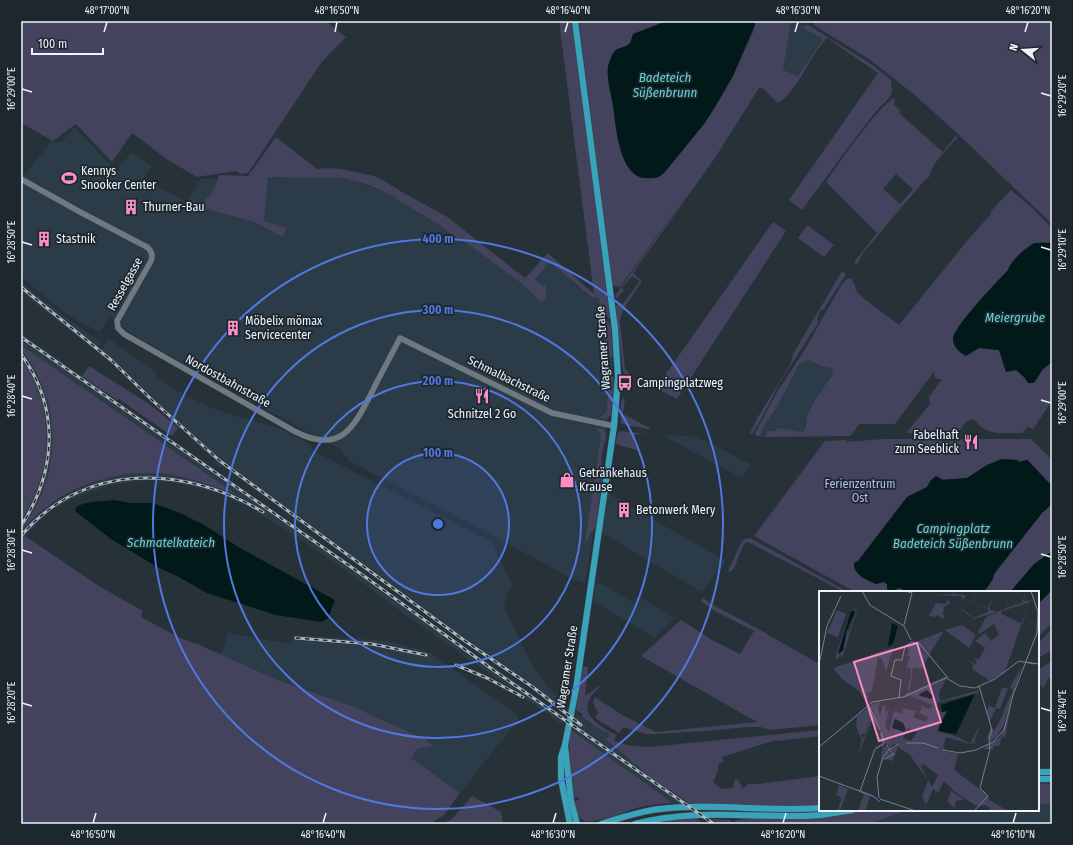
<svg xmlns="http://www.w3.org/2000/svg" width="1073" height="845" viewBox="0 0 1073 845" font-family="'Fira Sans Condensed',sans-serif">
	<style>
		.built { fill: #2b3b47 }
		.green { fill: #43435e; fill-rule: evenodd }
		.water { fill: #021919 }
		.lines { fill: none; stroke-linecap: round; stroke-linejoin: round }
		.secondary-casing { stroke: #454e54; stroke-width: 6 }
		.primary-casing { stroke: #454e54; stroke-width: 7 }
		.secondary { stroke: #6e7982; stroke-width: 5.5 }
		.primary { stroke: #3aa3bc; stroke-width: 6 }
		.rail-casing { stroke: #afb7bc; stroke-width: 3 }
		.rail { stroke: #1d272e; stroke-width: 1.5; stroke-dasharray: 4.5; stroke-linecap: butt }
		.ticks { fill: none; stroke: #eef4f9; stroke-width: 1.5 }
		.ring { fill: none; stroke: #5178e0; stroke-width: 2 }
		.labels { text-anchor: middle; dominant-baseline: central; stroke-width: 3.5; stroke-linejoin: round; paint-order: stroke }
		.poi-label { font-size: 12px; fill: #eef4f9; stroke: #1d272e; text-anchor: start }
		.street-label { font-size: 12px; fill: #eef4f9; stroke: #1d272e }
		.park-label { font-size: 12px; fill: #babbf6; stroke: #1d272e }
		.water-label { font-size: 13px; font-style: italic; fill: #63d6d7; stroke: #1d272e }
		.inset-road { fill: none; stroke: #777f85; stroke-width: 1 }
		.view { fill: #fb8fc4; fill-opacity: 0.15; stroke: #fb8fc4; stroke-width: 2 }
		.inset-edge { fill: none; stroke: #eef4f9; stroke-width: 2 }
		.centre { fill: #5178e0; stroke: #1d272e; stroke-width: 2 }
		.ring-label { font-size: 12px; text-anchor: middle; font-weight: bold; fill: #5178e0; stroke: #1d272e; stroke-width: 3.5; stroke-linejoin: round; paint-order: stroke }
		.neatline { fill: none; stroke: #eef4f9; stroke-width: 1.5 }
		.ticks-label { font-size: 10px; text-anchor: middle; fill: #eef4f9 }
	</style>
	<rect width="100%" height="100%" fill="#273138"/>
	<!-- built -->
	<g class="built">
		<polygon points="791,21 805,25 804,29 820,37 822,40 798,76 782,70"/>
		<polygon points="75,127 116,171 132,152 151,166 143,179 187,202 200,179 267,179 268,175 343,178 355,181 393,196 396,199 441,226 458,239 460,238 521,283 541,302 546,295 547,287 546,284 543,286 535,279 550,262 592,299 596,297 599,299 605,348 604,356 607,356 611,359 613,358 609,412 605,434 594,527 585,584 561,573 489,533 349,461 339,448 303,430 170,356 129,332 110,317 100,332 74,319 47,299 21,276 21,179 51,142 61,142"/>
		<polygon points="21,282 68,319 101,342 95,350 22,293 21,292"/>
		<polygon points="21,333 565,717 563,725 411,619 351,574 285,529 244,505 222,495 192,486 162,481 145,480 116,484 80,495 51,510 21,541 21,520 37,491 42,476 46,450 47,436 44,412 21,359 21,350 36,371 44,388 49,407 52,425 53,446 50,463 43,491 35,508 22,529 49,505 65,495 98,480 115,476 144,472 170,475 202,482 237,494 21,345"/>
		<polygon points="109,339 158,373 156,377 179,392 210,407 226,413 282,429 306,442 317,453 490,541 512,584 511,589 508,592 504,607 533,667 549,688 567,706 565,715 529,687 471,647 222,466 221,468 215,463 216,461 194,442 120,370 99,353"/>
		<polygon points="809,360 824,367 831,368 833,373 832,376 818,394 812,405 807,417 803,432 775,431 765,434 765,437 757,436 762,433 764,426 777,407 796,366 804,361"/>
		<polygon points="660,434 698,437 699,439 704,440 750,464 742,478"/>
		<polygon points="607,493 726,561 702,592 602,533"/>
		<polygon points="595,582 604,585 634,603 638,596 675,618 655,638 593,601"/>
		<polygon points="228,633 291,644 293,635 377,640 401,644 430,653 518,715 518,720 460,793 405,758 220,658"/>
		<polygon points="576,714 589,723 610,733 605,739 653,779 690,804 675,804 572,731"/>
		<polygon points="1038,797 1052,798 1052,824 870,824 908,810 1038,810"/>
	</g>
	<!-- green -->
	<g class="green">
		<polygon points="21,21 326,21 346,37 321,63 248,173 241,174 236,171 197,177 168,160 132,133 112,162 76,124 53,141 21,123"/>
		<path d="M 559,21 L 572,21 L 610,318 L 608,318 L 606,314 L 604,315 L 605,318 L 611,325 L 613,356 L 611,359 L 607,356 L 604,356 L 602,349 L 605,347 L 599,299 L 596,297 L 593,299 L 550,262 L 535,279 L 543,286 L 546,284 L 547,287 L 545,300 L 541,302 L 521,283 L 460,238 L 458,239 L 441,226 L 396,199 L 393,196 L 366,184 L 343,178 L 268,177 L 264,221 L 287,228 L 283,237 L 255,222 L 199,207 C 202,201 207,199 211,194 C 215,189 217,181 219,175 L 248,176 L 276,137 L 317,169 L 327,168 L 341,169 L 374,176 L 384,181 L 402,192 L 446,216 L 525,278 L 548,253 L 594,294 Z"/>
		<path d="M 579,21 L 667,21 L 633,34 L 631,42 L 628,45 L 617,49 L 613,53 L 608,68 L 615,119 L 622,155 L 627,166 L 631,171 L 640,178 L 659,177 L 704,124 L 715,107 L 733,76 L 754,30 L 755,24 L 755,21 L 791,21 L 783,70 L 798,76 L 822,40 L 820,37 L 804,29 L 805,25 L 808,25 L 871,64 L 891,80 L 892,92 L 890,97 L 877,110 L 856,137 L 802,210 L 789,200 L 878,73 L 827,38 C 809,56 801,86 779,103 C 773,100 768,92 762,88 L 759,88 L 715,158 L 633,273 L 642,281 L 626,305 L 621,316 L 620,322 L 625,369 L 631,375 L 625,374 L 623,371 L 615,307 L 618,303 L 623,304 L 640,281 L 632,276 L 622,288 L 625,291 L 623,291 L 617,298 L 615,296 L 693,186 L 620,287 L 614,286 L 612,284 Z"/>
		<polygon points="813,21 1052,21 1052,224 959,135 916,96 869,59 815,26"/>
		<path d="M 895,98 L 894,105 L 900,110 L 899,113 L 943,152 L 954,138 L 956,136 L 957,138 C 949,147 931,164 929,177 L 923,182 L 863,253 L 857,265 L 854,262 L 877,233 L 826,182 C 836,167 881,102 895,98 ZM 896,174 L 913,189 L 900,204 L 883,189 Z"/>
		<path d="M 1011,190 L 1030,206 L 1052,228 L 1052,243 C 1047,242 1040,242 1036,243 C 1027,244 1011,262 1008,270 C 995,284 957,322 953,339 L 979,348 L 999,350 L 1006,372 L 1016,370 L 1024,377 L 1034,382 L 1043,369 L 1052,362 L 1052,401 L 1033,429 L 1028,427 L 1022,433 C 1009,433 990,436 979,425 C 976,423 977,421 973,419 L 966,422 L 958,432 L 906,433 L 930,404 L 929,397 L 942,379 L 936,379 L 934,375 L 935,370 L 895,424 L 859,424 L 851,436 L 765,437 L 767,431 L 775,431 L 777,428 L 803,432 C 806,427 806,422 807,417 C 812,402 822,389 832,376 L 833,373 L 831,368 L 824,367 L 809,360 L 799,364 L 777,407 L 764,426 L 762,433 L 759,436 L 756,436 L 755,433 L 777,392 L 804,351 L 842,284 L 847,279 L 851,278 L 854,283 L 857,292 L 863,298 L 899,325 L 967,241 L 991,214 L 991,211 Z"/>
		<polygon points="773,222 786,231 677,399 656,388"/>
		<polygon points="807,225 834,245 824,257 798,238"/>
		<polygon points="842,271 846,274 824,309 820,311 817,318 818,322 816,326 779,384 765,412 753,433 749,435 758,417 791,363 793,354"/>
		<path d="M 21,345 L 239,496 C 209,484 177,472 145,473 C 113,473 73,486 48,506 C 38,513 30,522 21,530 C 29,517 38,505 43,490 C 55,458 56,420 43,388 C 39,377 34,367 27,358 C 26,356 23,353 21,351 C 21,349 21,346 21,345 Z"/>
		<path d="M 21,359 C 31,371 36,386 41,400 C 53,443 45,484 21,520 Z"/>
		<polygon points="89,366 146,402 163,415 178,428 172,436 119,399 117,400 82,376"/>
		<polygon points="611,375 614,378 611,415 606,419 598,418 599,417 605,414 607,410 609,376"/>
		<path d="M 623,398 L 625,399 L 623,414 L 650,428 L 650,430 C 640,426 629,427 621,423 L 621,417 L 620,417 L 621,402 Z"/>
		<path d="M 595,428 L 603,429 L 606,433 C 607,442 601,450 601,459 C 601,462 602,465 603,468 L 596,527 L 590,533 L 587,541 L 585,542 L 601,436 L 599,432 Z"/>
		<path d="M 620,431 L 648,434 L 636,434 C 630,441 636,447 642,451 L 625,447 L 616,444 L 617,435 Z"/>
		<polygon points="883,439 1031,439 1052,460 1052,486 1028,460 1019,462 1017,460 1002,459 987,465 967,478 931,480 927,487 907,497 858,561 854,563 854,568 876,584 884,582 887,584 891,592 900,588 902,589 903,592 855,592 754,536 825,441 847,440 846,442"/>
		<polygon points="1052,504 1052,553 1051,552 1010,592 984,592 993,579 994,574 1042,513"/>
		<polygon points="25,536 99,586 143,611 141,617 180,638 200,645 277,680 352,706 382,720 425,739 433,746 417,749 411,758 460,793 444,815 430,824 21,824 21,541"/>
		<polygon points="750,538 848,592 844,592 750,543 747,542 744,544 734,568 731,571 728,571 742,541 745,539"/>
		<polygon points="1052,590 1052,623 1038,637 1038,604"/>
		<polygon points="703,598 713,605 764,632 770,636 820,664 820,725 771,730 760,727 747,727 706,731 654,734 646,734 623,727 619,733 595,718 598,713 593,703 595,697 622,715 656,732 757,722 641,656 681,620 712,640 740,654 754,631 713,610 701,601"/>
		<polygon points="1052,629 1052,650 1038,658 1038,643"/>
		<polygon points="1052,661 1052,677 1048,679 1043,688 1038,682 1038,670"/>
		<path d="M 583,666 L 588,667 L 585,696 L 599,686 L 600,687 C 573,710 594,723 616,735 L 614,741 L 627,745 L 649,747 L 820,730 L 820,736 L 777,741 L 776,740 L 722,757 L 724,762 L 718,764 L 718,771 L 713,782 C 721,790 723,790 734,787 L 734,780 L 738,780 L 743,789 L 748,784 L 759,784 L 820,776 L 820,805 L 805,806 L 690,804 L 653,779 L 605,739 L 608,737 L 609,733 L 599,729 L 582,717 L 583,715 L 576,710 Z"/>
		<path d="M 571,730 L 673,803 C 660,804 645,805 633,809 C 623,813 594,824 584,821 C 577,818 576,809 574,802 L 579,799 L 578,797 L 573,798 L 568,752 L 570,751 L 569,745 Z"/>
		<polygon points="1038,783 1052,784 1052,805 1038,804"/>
		<polygon points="472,796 501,812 503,824 443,824 452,819"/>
		<polygon points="865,810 908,810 870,824 718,824 711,819 731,820 731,822 735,822 735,820 748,819 812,819 839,816"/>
		<polygon points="680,819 696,819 704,824 651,824"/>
	</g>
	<!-- water -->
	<g class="water">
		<path d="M 667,21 L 755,21 L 755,24 L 733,76 L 715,107 L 704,124 L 665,172 C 659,178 654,179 646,178 C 619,177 616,126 613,106 C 611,93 606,78 608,66 C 610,61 612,53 616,50 C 621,47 626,48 630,43 C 631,41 632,37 633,34 Z"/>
		<path d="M 1034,243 L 1052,243 L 1052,362 L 1043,369 L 1034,383 L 1028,383 L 1024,377 L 1016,370 L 1006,372 L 999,350 L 979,348 L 966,356 C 959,352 953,347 953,339 C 953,327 998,281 1008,270 C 1012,258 1025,250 1034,243 Z"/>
		<path d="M 1002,459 L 1017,460 L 1019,462 L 1027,460 L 1052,486 L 1052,504 L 1042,513 L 994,574 L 993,579 L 984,592 L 903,592 L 902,589 L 900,588 L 889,591 L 887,589 L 887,584 L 884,582 L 876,584 C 866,580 853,574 854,563 L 858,561 L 907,497 L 927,487 L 931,480 L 936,476 L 943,480 L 967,478 L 987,465 Z"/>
		<path d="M 114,500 L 131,503 L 152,503 L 178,512 L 204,525 L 240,548 L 335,600 L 328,618 L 321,622 L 276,615 L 207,593 L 177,576 L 157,567 L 111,539 L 75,511 L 76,507 C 89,500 99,502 114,500 Z"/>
		<polygon points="1051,552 1052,553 1052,590 1038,604 1038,592 1010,592 1034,564"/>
	</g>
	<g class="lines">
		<!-- secondary casing -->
		<g class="secondary-casing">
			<path id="secondary" d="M 21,179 L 80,212 L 147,247 C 152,251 153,255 151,261 L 117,321 L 118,328 L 124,334 L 294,431 C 340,455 353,429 372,392 C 381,373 391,356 400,338 L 552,413 L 614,426"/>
		</g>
		<!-- primary casing -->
		<g class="primary-casing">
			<g id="primary">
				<polyline points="565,746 571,801 577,824"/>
				<polyline points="1038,772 1052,772"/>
				<polyline points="1038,779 1052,779"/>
				<polyline points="570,824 561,779 561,757 565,745 576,689 614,426 618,377 615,329 575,21"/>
				<path d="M 601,824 C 620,818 640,811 660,809 C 713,803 767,812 820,808"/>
				<path d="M 635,824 C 691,809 747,817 804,816 L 821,815 L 853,810"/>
			</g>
		</g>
		<!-- secondary -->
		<use href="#secondary" class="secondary"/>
		<!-- primary -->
		<use href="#primary" class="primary"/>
		<!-- rail casing -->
		<g class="rail-casing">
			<g id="rail">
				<polyline points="21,287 111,360 153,401 220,461 465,641 534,688 581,725"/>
				<polyline points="21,337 364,576 496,672 714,824"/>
				<path d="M 21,354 C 60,408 57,471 21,526"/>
				<path d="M 21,536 C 84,461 185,465 263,512"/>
				<polyline points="296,638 372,644 426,655"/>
				<polyline points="456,665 487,678 523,697"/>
			</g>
		</g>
		<!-- rail -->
		<use href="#rail" class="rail"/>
	</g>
	<!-- ticks -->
	<path class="ticks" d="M 104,32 L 107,22M 335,32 L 337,22M 565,32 L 568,22M 795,32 L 798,22M 1025,32 L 1028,22M 22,89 L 32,92M 1041,93 L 1051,96M 22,242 L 32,245M 1041,247 L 1051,250M 22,396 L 32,399M 1041,400 L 1051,403M 22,550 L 32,553M 1041,554 L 1051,557M 22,703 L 32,706M 1041,708 L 1051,711M 93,823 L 96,813M 323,823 L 326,813M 553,823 L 556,813M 783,823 L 786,813M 1013,823 L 1016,813"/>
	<!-- distance rings -->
	<circle cx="438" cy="524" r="71" fill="#5178e0" fill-opacity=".12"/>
	<g class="ring">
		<circle cx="438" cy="524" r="71"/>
		<circle cx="438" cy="524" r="143"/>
		<circle cx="438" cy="524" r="214"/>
		<circle cx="438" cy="524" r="285"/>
	</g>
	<!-- icons -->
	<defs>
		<g id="stadium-bare" transform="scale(1.2)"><path d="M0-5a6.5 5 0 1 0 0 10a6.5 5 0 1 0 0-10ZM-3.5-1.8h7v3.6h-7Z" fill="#fb8fc4" stroke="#1d272e" stroke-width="2.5" paint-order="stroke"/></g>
		<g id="building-bare" transform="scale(1.2)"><path d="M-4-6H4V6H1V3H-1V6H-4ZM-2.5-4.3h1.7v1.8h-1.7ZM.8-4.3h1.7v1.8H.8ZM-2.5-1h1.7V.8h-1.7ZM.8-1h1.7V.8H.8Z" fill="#fb8fc4" stroke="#1d272e" stroke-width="2.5" paint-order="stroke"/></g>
		<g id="bus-bare" transform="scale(1.2)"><path d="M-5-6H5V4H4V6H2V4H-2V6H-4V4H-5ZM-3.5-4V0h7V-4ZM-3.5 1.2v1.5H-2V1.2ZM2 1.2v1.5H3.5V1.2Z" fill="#fb8fc4" stroke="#1d272e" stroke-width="2.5" paint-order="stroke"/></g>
		<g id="restaurant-bare" transform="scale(1.2)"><path d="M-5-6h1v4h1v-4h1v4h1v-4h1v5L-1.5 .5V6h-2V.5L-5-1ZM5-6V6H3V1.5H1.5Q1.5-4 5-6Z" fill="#fb8fc4" stroke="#1d272e" stroke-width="2.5" paint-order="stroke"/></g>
		<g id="shop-bare" transform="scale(1.2)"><path d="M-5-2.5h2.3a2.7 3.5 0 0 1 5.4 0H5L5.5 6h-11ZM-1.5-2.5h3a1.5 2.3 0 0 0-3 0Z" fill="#fb8fc4" stroke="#1d272e" stroke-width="2.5" paint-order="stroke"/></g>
	</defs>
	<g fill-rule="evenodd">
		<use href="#stadium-bare" x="69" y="178"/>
		<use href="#building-bare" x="131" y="207"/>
		<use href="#building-bare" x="44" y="239"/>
		<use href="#building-bare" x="233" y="328"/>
		<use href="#bus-bare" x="625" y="383"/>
		<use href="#restaurant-bare" x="482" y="396"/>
		<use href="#restaurant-bare" x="971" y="442"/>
		<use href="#shop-bare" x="567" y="480"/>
		<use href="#building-bare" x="624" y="510"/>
	</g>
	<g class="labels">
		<!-- poi labels -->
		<g class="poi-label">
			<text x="81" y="171">Kennys<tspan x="81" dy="14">Snooker Center</tspan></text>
			<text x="143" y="207">Thurner-Bau</text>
			<text x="56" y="239">Stastnik</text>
			<text x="245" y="321">Möbelix mömax<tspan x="245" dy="14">Servicecenter</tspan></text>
			<text x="637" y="383">Campingplatzweg</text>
			<text x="482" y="414" text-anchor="middle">Schnitzel 2 Go</text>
			<text x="959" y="435" text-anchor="end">Fabelhaft<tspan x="959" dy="14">zum Seeblick</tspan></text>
			<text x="579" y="473">Getränkehaus<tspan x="579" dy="14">Krause</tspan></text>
			<text x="636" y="510">Betonwerk Mery</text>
		</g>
		<!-- street labels -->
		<g class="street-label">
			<text transform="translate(125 284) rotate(-61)">Resselgasse</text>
			<text transform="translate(603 348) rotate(-94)">Wagramer Straße</text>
			<text transform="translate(509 379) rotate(26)">Schmalbachstraße</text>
			<text transform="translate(228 381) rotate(29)">Nordostbahnstraße</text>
			<text transform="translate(567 667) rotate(-81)">Wagramer Straße</text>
		</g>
		<!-- park labels -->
		<g class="park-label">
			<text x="860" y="484">Ferienzentrum<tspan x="860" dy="14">Ost</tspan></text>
		</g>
		<!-- water labels -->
		<g class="water-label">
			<text x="665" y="77">Badeteich<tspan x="665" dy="15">Süßenbrunn</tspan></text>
			<text x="1015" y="317">Meiergrube</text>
			<text x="953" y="528">Campingplatz<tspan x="953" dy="15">Badeteich Süßenbrunn</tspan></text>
			<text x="171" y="542">Schmatelkateich</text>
		</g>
	</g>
	<!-- overview -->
	<g transform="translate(819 591)">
		<rect width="220" height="220" fill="#273138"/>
		<path d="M 135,0 L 135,3 L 146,4 L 145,9 L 153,12 L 157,0 L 154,12 L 169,17 L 175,0 L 170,18 L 177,21 L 186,18 L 191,0 L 187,17 L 203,12 L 207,0 L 205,10 L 214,9 L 206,12 L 220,7 L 210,11 L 186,81 L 171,90 L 153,78 L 154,73 L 147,67 L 156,73 L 158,70 L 154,68 L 160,68 L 166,57 L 156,50 L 166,42 L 172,50 L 180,43 L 175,33 L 160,43 L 159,41 L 167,26 L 182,20 L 155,28 L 141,18 L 145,19 L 146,10 L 145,20 L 150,23 L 153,13 L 150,23 L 155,27 L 169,21 L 169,18 L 144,8 L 142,5 L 115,4 L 134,3 ZM 209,12 L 204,33 L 182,23 L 183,20 ZM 129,9 L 131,12 L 124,17 L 126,19 L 123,22 L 126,25 L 123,28 L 118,24 L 116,26 L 110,25 L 117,12 L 126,13 ZM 33,16 L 38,19 L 23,68 L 22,63 L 17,69 L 17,64 L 30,25 L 19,62 L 24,60 L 28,39 L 30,41 L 37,20 ZM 18,19 L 27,23 L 19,46 L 8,42 ZM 143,34 L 157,44 L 150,57 L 126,39 ZM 125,40 L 110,64 L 128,86 L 120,102 L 121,110 L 161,99 L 158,102 L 118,112 L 118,119 L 121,120 L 119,116 L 122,122 L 128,120 L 120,132 L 119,140 L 139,146 L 151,153 L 161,134 L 155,151 L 167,149 L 172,135 L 175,140 L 182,127 L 194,99 L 191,96 L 203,75 L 185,133 L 179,144 L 171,151 L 170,147 L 166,149 L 150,153 L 127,146 L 124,156 L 126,158 L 124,160 L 139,163 L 135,179 L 165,201 L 172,210 L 189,220 L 169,220 L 171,217 L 166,214 L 157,215 L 135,200 L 125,190 L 119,202 L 114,198 L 109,210 L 104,220 L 107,213 L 103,206 L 109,189 L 90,163 L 79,156 L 74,170 L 66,168 L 59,187 L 68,163 L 72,159 L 74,163 L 70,166 L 74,165 L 75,162 L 73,158 L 80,155 L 75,153 L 72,157 L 65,152 L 63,154 L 71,158 L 61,173 L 64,155 L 55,157 L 63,152 L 61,142 L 57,143 L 63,142 L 53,129 L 38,167 L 43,150 L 37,135 L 38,125 L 16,142 L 57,111 L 54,120 L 51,118 L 53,122 L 46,143 L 42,143 L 43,147 L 46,145 L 44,151 L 53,123 L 57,132 L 54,121 L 58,111 L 61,110 L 59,117 L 61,124 L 64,114 L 67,116 L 66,122 L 70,118 L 66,135 L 70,141 L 75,120 L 72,119 L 84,123 L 83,117 L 97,120 L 94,126 L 107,131 L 109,126 L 98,121 L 100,122 L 103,117 L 101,115 L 112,118 L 113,114 L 92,105 L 84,107 L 91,99 L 88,99 L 92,84 L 91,76 L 87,78 L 91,65 L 88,64 L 90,61 L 88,54 ZM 110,65 L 127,85 L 90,102 L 94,76 L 103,78 ZM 107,99 L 114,105 L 113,108 L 100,105 ZM 75,128 L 84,132 L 86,141 L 73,137 ZM 89,137 L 98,141 L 92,150 L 84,147 ZM 104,173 L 119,184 L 113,196 L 102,176 ZM 75,56 L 73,60 L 67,81 L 63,68 L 50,64 ZM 50,65 L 59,66 L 53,100 L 47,103 L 50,105 L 47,112 L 40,100 L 22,87 L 14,77 ZM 183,97 L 189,97 L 181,118 L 177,117 L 171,130 L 168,120 L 170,114 L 176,117 ZM 193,111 L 186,147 L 183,145 L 180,155 L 175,155 L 174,158 L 164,158 L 182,145 ZM 15,192 L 29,197 L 24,196 L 29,198 L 21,220 L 18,220 L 23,207 L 17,204 L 20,195 ZM 42,199 L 57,206 L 57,208 L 51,205 L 46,220 L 39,220 L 45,203 L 41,202 ZM 132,200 L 145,209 L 137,210 L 135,217 L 128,210 Z" fill="#43435e" fill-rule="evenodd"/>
		<path d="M 32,20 L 36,21 L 28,39 L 24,60 L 19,63 ZM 73,32 L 79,35 L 74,53 L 69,55 ZM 108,99 L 114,105 L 113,108 L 99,104 ZM 156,103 L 137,143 L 119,140 L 128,120 L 123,121 L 122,114 ZM 76,128 L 84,132 L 87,138 L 85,141 L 73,137 Z" fill="#021919"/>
		<path class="inset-road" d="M 43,0 L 51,14 L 85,35 L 92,49M 85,34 L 93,2 L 86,0M 93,51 L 100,52 L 129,87M 1,69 L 8,35 L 22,5M 216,73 L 206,71 L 220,73M 80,107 L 82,89 L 72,85 L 76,69 L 83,69 L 86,55 L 93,51M 49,113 L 61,139M 43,120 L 53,111 L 84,106 L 127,87 L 141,95 L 156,97 L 176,88 L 200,70 L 206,71M 62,141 L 65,153M 87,152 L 104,152 L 119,157M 0,156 L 43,120M 124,159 L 141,162 L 157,159 L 174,151 L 185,139 L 194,104 L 218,42 L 219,21 L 212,0M 65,168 L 75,163 L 67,154M 0,185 L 54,205 L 61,211M 41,200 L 56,158 L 65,153M 60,207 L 58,186 L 64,167 L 70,159 L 80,153M 61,208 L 97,220M 155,220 L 169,205 L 161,197 L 171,158 L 170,148 L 173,139 L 160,95"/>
		<path class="view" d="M 98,52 L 122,131 L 60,150 L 35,71 Z"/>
		<rect width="220" height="220" class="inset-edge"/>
	</g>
	<circle cx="438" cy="524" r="6" class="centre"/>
	<g class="ring-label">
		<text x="438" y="243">400 m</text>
		<text x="438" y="314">300 m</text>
		<text x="438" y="385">200 m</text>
		<text x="438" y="457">100 m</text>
	</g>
	<!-- border -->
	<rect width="1073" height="845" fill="none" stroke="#1d272e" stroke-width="44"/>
	<!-- north arrow -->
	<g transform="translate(1023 50) rotate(287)" stroke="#1d272e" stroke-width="3" paint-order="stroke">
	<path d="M0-3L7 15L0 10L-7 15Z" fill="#eef4f9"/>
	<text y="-6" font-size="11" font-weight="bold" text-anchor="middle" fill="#eef4f9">N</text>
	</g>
	<!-- scale -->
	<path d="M32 48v6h71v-6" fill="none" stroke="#eef4f9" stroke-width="2"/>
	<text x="38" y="48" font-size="12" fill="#eef4f9" stroke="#1d272e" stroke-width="3" paint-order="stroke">100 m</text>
	<rect x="22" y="22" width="1029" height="801" class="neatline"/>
	<g class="ticks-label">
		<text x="107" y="14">48°17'00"N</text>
		<text x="337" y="14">48°16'50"N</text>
		<text x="568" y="14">48°16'40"N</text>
		<text x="798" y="14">48°16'30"N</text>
		<text x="1028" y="14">48°16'20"N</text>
		<text transform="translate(11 89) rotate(-90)" y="4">16°29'00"E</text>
		<text transform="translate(1062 96) rotate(-90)" y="4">16°29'20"E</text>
		<text transform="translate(11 242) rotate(-90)" y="4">16°28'50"E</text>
		<text transform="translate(1062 250) rotate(-90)" y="4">16°29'10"E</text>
		<text transform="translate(11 396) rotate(-90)" y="4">16°28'40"E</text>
		<text transform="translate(1062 403) rotate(-90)" y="4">16°29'00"E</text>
		<text transform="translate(11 550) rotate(-90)" y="4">16°28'30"E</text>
		<text transform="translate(1062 557) rotate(-90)" y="4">16°28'50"E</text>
		<text transform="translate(11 703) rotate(-90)" y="4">16°28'20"E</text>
		<text transform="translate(1062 711) rotate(-90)" y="4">16°28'40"E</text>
		<text x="93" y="838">48°16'50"N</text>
		<text x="323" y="838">48°16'40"N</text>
		<text x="553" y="838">48°16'30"N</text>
		<text x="783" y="838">48°16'20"N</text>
		<text x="1013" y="838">48°16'10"N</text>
	</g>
</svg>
